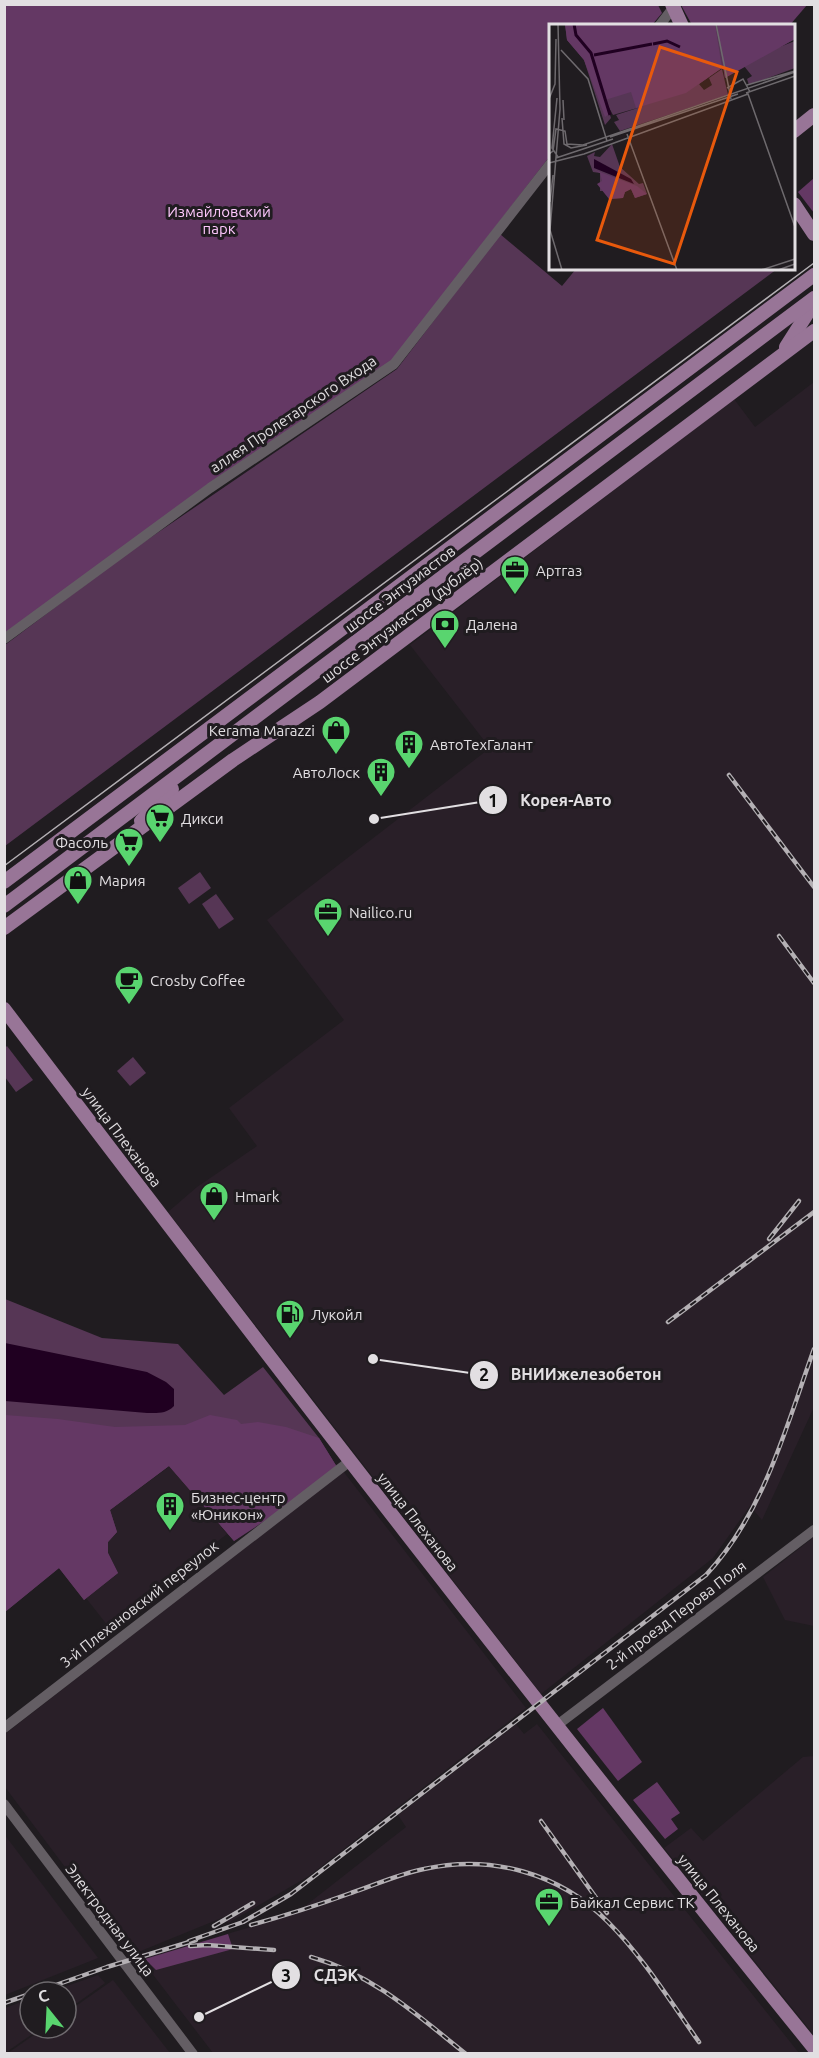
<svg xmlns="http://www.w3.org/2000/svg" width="819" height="2058" viewBox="0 0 819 2058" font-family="Ubuntu,sans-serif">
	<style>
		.built { fill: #291f28 }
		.green { fill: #563655 }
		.forest { fill: #643864 }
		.water { fill: #200021 }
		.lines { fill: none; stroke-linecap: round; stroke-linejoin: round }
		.minor { stroke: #645e64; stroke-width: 10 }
		.major { stroke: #987597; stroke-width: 14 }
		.tram { stroke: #b4b0b4; stroke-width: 1.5 }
		.rail-casing { stroke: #b4b0b4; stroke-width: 4.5 }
		.rail { stroke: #201c20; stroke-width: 2; stroke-dasharray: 7; stroke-linecap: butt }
		.labels { text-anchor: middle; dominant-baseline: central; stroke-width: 6; stroke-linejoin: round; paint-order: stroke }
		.park-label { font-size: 15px; fill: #fec7fd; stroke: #201c20 }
		.street-label { font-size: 15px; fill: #e2dfe2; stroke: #201c20 }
		.poi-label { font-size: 15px; fill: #e2dfe2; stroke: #201c20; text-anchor: start }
		.inset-river { fill: none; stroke: #200021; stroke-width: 3 }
		.inset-road { fill: none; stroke: #6e6a6e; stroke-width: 1.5 }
		.view { fill: #e8590c; fill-opacity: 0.15; stroke: #e8590c; stroke-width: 3 }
		.inset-edge { fill: none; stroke: #e2dfe2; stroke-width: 3 }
		.leader { fill: none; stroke: #e2dfe2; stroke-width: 2 }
		.callout-dot { fill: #e2dfe2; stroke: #201c20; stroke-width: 2 }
		.mark-label { font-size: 18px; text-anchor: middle; font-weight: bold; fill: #111 }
		.callout-label { font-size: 16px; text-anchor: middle; font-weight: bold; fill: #e2dfe2; stroke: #201c20; stroke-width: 6; stroke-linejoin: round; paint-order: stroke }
	</style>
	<rect width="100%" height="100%" fill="#201c20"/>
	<!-- built -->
	<g class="built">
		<polygon points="814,382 814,1407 762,1520 750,1506 713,1558 541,1694 168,1212 197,1187 257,1146 229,1108 344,1020 267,920 490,748 410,645 734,399 755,427"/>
		<polygon points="170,1466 227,1534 108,1626 86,1598 118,1573 108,1553 108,1542 117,1532 110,1510"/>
		<polygon points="343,1471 526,1708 309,1876 228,1923 224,1917 131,1955 5,1787 5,1734"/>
		<polygon points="814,1537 814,1626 785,1620 763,1577"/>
		<polygon points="516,1724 524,1734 537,1724 799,2053 213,2053 141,1959 295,1914 406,1827 398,1815"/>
		<polygon points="814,1756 814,2035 664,1848 691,1828 703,1841 803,1757"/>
		<polygon points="4,1834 98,1958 5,1995 4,1995"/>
		<polygon points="98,1975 105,1983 66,2011 66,1992 50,1992"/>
		<polygon points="113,1980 170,2053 8,2053 44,2028 66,2028 66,2013"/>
		<polygon points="30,1999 30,2028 41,2028 5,2053 5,2008"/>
	</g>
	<!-- green -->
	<g class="green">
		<polygon points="500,234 562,286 576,269 777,269 5,846 5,645 125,555 397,369"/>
		<polygon points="200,872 211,888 189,904 178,888"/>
		<polygon points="216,894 234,919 219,929 202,904"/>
		<polygon points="7,1046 33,1080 16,1092 5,1077 5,1048"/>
		<polygon points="133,1057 146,1073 130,1086 117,1071"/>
		<polygon points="5,1299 102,1338 178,1344 224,1395 263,1367 319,1438 337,1467 234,1541 169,1466 110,1510 117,1532 108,1542 108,1553 118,1573 84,1600 59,1568 5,1612"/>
	</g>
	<!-- forest -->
	<g class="forest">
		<polygon points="5,5 658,5 662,13 652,25 550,26 550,156 392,361 5,633"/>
		<polygon points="681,5 807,5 789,26 692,25"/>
		<polygon points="814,178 814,213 798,192"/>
		<polygon points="5,1415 58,1419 115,1427 185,1425 210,1415 237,1420 241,1424 258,1422 286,1427 319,1438 337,1467 283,1509 234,1541 169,1466 110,1510 117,1532 108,1542 108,1553 118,1573 84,1600 59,1568 5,1612"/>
		<polygon points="603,1708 642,1762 618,1781 577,1729"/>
		<polygon points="657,1782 680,1813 671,1819 678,1829 665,1839 633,1800"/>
		<polygon points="228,1934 233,1949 156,1970 145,1959"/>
	</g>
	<!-- water -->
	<path class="water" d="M 5,1343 L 147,1372 L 166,1382 L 174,1389 L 174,1406 C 166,1414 158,1413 147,1413 L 5,1401 Z"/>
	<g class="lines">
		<!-- minor -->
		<g class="minor">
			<polyline points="659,26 673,8"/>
			<polyline points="4,639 210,488 394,364 550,164"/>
			<polyline points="556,1726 814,1530"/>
			<polyline points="4,1728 350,1461"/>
			<polyline points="4,1804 193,2054"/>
		</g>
		<!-- major -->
		<g class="major">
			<polyline points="672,4 682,26"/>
			<polyline points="794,131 814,115"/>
			<polyline points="794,204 814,234"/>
			<polyline points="786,347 814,303"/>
			<polyline points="141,821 172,789"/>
			<polyline points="4,882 814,275"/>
			<polyline points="4,906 814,298"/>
			<polyline points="4,928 233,760 320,702 814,331"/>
			<path d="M 4,1009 C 270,1359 538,1707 814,2048"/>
		</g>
		<!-- tram -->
		<polyline class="tram" points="4,866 814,263"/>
		<!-- rail casing -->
		<g class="rail-casing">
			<g id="rail">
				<polyline points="729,775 814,887"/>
				<polyline points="779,936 814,983"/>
				<polyline points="769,1239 799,1201"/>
				<polyline points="668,1322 814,1212"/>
				<polyline points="541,1821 607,1913"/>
				<path d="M 251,1925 C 284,1916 318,1905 351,1893 C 375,1885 399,1874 424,1869 C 491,1854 560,1873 608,1922 C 643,1957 670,2001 699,2042"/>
				<polyline points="214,1926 253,1903"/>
				<path d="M 189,1941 L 243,1922 L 291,1894 L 706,1575 C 764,1513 786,1427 814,1349"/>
				<polyline points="190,1946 207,1945 274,1950"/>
				<path d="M 311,1957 C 372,1974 417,2015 466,2054"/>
				<polyline points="36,1992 107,1967 196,1940"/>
				<polyline points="4,2003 30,1994"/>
			</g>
		</g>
		<!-- rail -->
		<use href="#rail" class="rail"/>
	</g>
	<!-- icons -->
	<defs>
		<g id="office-pin" transform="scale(1.5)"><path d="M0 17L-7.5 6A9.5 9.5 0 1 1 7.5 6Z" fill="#59d56f" stroke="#201c20"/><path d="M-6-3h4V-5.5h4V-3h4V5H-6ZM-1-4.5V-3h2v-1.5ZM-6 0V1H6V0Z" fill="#111"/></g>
		<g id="bank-pin" transform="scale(1.5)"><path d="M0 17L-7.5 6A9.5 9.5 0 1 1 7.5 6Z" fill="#59d56f" stroke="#201c20"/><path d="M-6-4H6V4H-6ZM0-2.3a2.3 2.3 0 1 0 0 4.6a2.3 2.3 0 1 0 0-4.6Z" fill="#111"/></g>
		<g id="shop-pin" transform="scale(1.5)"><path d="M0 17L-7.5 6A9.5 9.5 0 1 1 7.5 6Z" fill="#59d56f" stroke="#201c20"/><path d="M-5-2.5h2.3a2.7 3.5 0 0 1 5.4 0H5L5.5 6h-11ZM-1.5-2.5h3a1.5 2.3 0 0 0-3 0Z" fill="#111"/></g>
		<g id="building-pin" transform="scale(1.5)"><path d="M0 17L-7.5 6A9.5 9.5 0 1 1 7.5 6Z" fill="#59d56f" stroke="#201c20"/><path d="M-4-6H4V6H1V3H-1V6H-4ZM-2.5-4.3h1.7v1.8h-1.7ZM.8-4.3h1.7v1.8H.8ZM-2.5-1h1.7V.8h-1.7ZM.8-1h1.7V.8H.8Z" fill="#111"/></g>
		<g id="supermarket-pin" transform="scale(1.5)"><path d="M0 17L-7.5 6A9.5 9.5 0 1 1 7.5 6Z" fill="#59d56f" stroke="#201c20"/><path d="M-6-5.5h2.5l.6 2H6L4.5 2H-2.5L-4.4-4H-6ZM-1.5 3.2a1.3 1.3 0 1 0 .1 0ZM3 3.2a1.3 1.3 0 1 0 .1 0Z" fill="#111"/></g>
		<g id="cafe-pin" transform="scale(1.5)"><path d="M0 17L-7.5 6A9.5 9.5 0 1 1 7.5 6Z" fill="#59d56f" stroke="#201c20"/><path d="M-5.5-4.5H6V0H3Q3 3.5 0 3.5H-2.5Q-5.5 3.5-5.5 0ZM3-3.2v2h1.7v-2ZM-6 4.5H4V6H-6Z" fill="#111"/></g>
		<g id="fuel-pin" transform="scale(1.5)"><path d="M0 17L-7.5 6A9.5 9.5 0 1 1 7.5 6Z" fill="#59d56f" stroke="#201c20"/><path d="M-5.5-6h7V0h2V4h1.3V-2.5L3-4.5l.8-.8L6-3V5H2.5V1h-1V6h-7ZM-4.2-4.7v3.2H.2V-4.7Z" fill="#111"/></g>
	</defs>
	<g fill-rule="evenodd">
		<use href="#office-pin" x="515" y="570"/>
		<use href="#bank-pin" x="445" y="624"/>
		<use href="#shop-pin" x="336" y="730"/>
		<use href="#building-pin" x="409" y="744"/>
		<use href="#building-pin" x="381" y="772"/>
		<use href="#supermarket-pin" x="160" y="818"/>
		<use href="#supermarket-pin" x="129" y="842"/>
		<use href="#shop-pin" x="78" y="880"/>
		<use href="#office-pin" x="328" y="912"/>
		<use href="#cafe-pin" x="129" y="980"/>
		<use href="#shop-pin" x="214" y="1196"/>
		<use href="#fuel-pin" x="290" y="1314"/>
		<use href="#building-pin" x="170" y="1506"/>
		<use href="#office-pin" x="549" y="1902"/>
	</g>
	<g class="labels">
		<!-- park labels -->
		<g class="park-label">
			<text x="219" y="211">Измайловский<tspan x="219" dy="17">парк</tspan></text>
		</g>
		<!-- street labels -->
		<g class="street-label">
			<text transform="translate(293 414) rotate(-34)">аллея Пролетарского Входа</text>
			<text transform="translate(400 589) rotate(-37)">шоссе Энтузиастов</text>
			<text transform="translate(402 620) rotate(-37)">шоссе Энтузиастов (дублёр)</text>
			<text transform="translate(122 1137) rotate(53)">улица Плеханова</text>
			<text transform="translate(418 1522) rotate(52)">улица Плеханова</text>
			<text transform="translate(139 1604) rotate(-38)">3-й Плехановский переулок</text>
			<text transform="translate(676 1615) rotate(-37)">2-й проезд Перова Поля</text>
			<text transform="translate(719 1903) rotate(51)">улица Плеханова</text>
			<text transform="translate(110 1920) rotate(53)">Электродная улица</text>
		</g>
		<!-- poi labels -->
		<g class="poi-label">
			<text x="536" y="570">Артгаз</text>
			<text x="466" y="624">Далена</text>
			<text x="315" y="730" text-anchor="end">Kerama Marazzi</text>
			<text x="430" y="744">АвтоТехГалант</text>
			<text x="360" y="772" text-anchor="end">АвтоЛоск</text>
			<text x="181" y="818">Дикси</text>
			<text x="108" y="842" text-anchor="end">Фасоль</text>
			<text x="99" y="880">Мария</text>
			<text x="349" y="912">Nailico.ru</text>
			<text x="150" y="980">Crosby Coffee</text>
			<text x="235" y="1196">Hmark</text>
			<text x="311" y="1314">Лукойл</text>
			<text x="191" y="1497">Бизнес-центр<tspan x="191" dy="17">«Юникон»</tspan></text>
			<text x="570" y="1902">Байкал Сервис ТК</text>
		</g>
	</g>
	<!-- overview -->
	<g transform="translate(549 24)">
		<rect width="246" height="246" fill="#201c20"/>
		<path d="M 16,0 L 246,0 L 246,15 L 228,24 L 246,17 L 246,44 L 200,61 L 198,55 L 203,52 L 195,42 L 176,54 L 174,43 L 150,60 L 155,66 L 163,61 L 160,54 L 173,45 L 179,71 L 71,107 L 65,98 L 70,96 L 67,91 L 95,82 L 64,91 L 56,76 L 62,94 L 56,101 L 35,36 L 18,16 ZM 63,120 L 71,143 L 90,160 L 94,159 L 98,170 L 86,174 L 82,165 L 76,168 L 74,174 L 60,175 L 57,167 L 51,167 L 51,149 L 44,148 L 38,132 L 46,128 L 45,132 L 51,133 Z" fill="#563655"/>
		<path d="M 16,0 L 166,0 L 173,44 L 137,69 L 87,84 L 82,68 L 56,76 L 60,90 L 56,93 L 35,36 L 18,16 ZM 168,0 L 246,0 L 246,15 L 176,54 ZM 43,145 L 88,162 L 98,170 L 86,174 L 82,165 L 76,168 L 74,174 L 60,175 L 48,160 L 53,157 L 51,149 Z" fill="#643864"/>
		<path d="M 45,135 L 82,155 L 85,160 L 45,144 Z" fill="#200021"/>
		<path class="inset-river" d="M 25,0 L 27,11 L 42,29 L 61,91M 104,20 L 118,17 L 131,23M 45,31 L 103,20"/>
		<path class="inset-road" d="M 9,0 L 11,85 L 1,206 L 13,246M 167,0 L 182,75M 12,26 L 39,55 L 58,117M 198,61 L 246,47M 178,64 L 194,55 L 201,68M 197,69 L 246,52M 8,74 L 3,124 L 9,133M 0,75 L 6,60 L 7,15M 14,76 L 15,96M 13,94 L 15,120 L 22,124 L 38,121M 78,110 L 128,246M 61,113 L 189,70M 0,130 L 4,127 L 7,105 L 16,107 L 18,120 L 34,121 L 246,48M 7,134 L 64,115M 0,139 L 35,130 L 199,70 L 246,203M 1,178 L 4,151M 212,246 L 246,235M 229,246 L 246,240"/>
		<path class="view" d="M 111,23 L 188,48 L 125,240 L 48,216 Z"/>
		<rect width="246" height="246" class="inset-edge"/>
	</g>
	<!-- callouts -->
	<path class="leader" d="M374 819L493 800M373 1359L484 1375M199 2017L286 1975"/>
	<g class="callout-dot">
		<circle cx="374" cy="819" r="6"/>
		<circle cx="373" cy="1359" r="6"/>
		<circle cx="199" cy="2017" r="6"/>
		<circle cx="493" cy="800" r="15"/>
		<circle cx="484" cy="1375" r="15"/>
		<circle cx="286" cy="1975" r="15"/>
	</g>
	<g class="mark-label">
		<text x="493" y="807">1</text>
		<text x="484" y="1381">2</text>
		<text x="286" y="1982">3</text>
	</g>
	<g class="callout-label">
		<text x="566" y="806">Корея-Авто</text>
		<text x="586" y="1380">ВНИИжелезобетон</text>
		<text x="336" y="1981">СДЭК</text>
	</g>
	<!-- border -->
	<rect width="819" height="2058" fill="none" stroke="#e2dfe2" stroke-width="12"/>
	<!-- north arrow -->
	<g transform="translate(48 2010) rotate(342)"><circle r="28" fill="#201c20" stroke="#6e6a6e" stroke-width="1.5"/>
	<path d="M0-4.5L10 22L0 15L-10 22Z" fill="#59d56f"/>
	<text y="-9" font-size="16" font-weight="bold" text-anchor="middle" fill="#e2dfe2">С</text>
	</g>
</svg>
